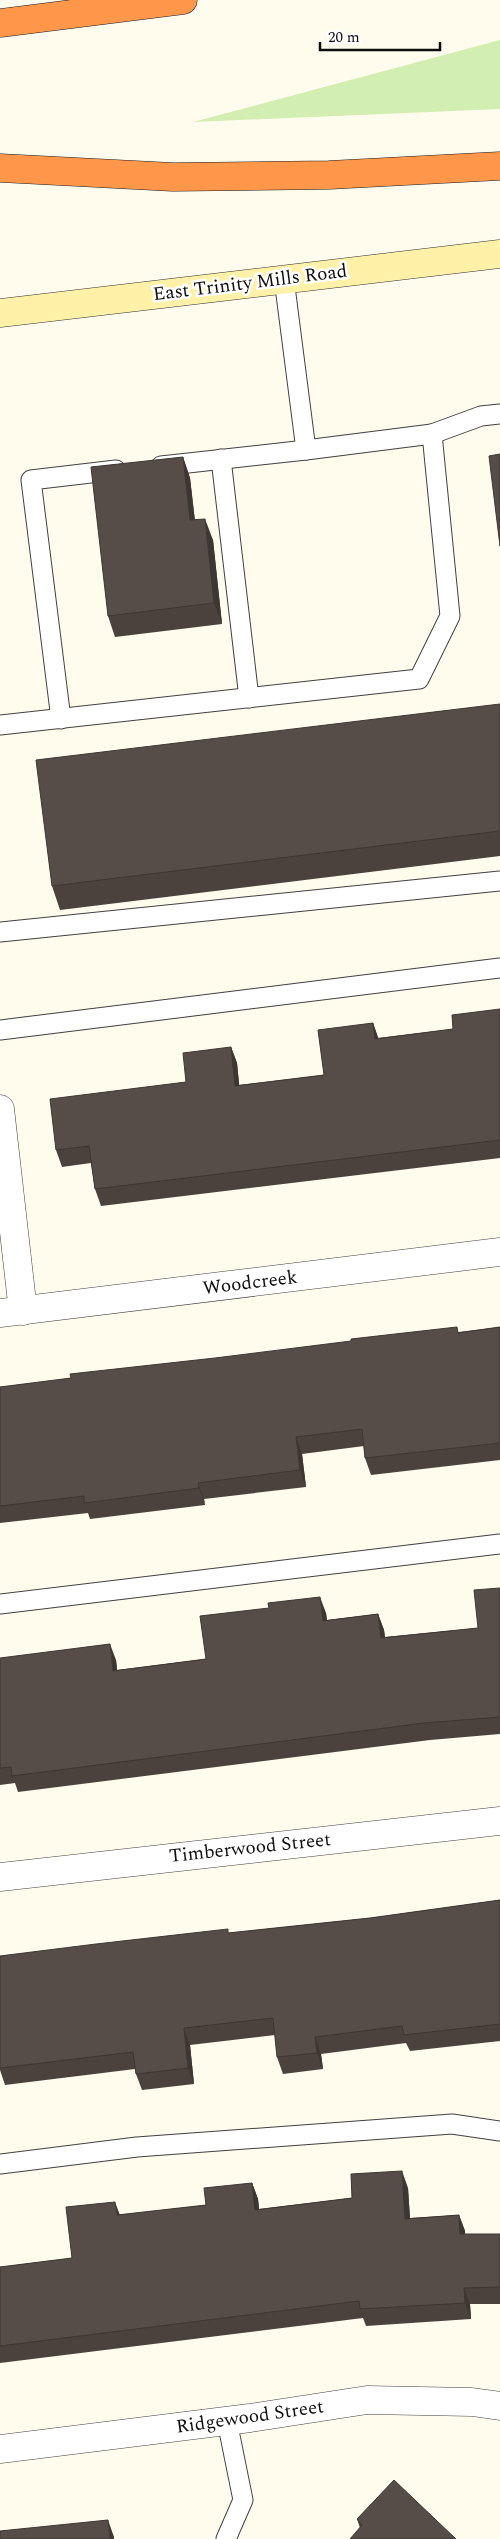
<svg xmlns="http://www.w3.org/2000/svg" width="500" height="2539" viewBox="0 0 500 2539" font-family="Spectral,serif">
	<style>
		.green { fill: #d3eeb2 }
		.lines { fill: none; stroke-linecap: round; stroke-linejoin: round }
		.service-casing { stroke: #404040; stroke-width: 21 }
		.minor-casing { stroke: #404040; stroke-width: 29 }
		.secondary-casing { stroke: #2f2f2f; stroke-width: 29 }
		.motorway-casing { stroke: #1e1e1e; stroke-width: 29 }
		.service { stroke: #fff; stroke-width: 19 }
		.minor { stroke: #fff; stroke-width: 28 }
		.secondary { stroke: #fff2a8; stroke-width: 28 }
		.motorway { stroke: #ff974b; stroke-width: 28 }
		.wall { fill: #4b423e }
		.shaded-wall { fill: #3d3632 }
		.building { fill: #574d48; stroke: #3d3632 }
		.labels { text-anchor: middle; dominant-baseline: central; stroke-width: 5; stroke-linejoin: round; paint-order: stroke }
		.street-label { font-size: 19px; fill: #0d0d0d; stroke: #fff }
	</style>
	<rect width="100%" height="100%" fill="#fffbed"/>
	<!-- green -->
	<polygon class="green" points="500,40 500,109 193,122"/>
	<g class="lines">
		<!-- service casing -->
		<g class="service-casing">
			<g id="service">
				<polyline points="432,434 481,416 500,414"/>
				<polyline points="221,459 249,698"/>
				<polyline points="161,466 306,450"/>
				<polyline points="61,719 31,480 116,470"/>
				<polyline points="0,725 419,679 450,616 432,434 306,450 284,279"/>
				<polyline points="0,932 500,881"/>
				<polyline points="0,1030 500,968"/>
				<polyline points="0,1604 500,1544"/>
				<polyline points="0,2164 137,2147 452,2124 500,2131"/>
				<polyline points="226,2539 243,2500 227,2421"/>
			</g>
		</g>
		<!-- minor casing -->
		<g class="minor-casing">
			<g id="minor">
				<polyline points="0,1109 23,1311"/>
				<polyline points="0,1313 500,1252"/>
				<polyline points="0,1877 500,1821"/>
				<polyline points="0,2449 250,2418 367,2400 472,2402 500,2406"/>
			</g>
		</g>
		<!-- secondary casing -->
		<g class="secondary-casing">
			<polyline id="secondary" points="0,313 500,254"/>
		</g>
		<!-- motorway casing -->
		<g class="motorway-casing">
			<g id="motorway">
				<polyline points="0,23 183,0"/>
				<polyline points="0,168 173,177 329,175 500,166"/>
			</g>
		</g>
		<!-- service -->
		<use href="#service" class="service"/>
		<!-- minor -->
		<use href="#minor" class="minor"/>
		<!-- secondary -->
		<use href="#secondary" class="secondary"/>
		<!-- motorway -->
		<use href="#motorway" class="motorway"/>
	</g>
	<!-- wall -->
	<g class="wall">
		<polygon points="183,457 190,478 195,520 213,540 222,624 115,637 108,616"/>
		<polygon points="500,704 500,856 60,910 52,886"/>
		<polygon points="500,1009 500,1158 101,1206 95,1189 91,1163 62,1167 56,1150 186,1082 231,1047 237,1063 239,1085 324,1075 373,1023 378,1038 453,1029"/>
		<polygon points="500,1327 500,1460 371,1475 365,1458 364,1446 302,1454 306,1487 204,1499 205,1505 90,1519 88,1513 0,1523 0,1387"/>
		<polygon points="500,1588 500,1734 430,1740 18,1792 15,1783 0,1785 0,1658 116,1660 117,1670 206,1659 326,1613 327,1620 378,1614 384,1630 385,1637 478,1628"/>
		<polygon points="500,1900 500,2041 410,2051 406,2043 321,2054 323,2069 283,2074 277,2057 275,2035 190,2045 194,2084 142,2090 136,2074 135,2069 5,2085 0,2070 0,1956 229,1933 370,1918"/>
		<polygon points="252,2183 258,2199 259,2209 352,2198 408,2188 410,2218 459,2215 465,2231 465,2234 500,2234 500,2304 470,2304 471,2319 366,2326 363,2318 0,2363 0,2267 72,2258 120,2215 206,2205"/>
		<polygon points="357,2519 456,2539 360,2528"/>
	</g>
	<!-- shaded-wall -->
	<g class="shaded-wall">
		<polygon points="183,457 190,478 197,541 190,520"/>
		<polygon points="205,519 213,540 222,624 214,603"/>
		<polygon points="373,1023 379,1040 375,1039"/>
		<polygon points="231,1047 237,1063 241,1102 235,1086"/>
		<polygon points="296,1437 302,1454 306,1487 300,1470"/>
		<polygon points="198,1483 204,1499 205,1505 199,1488"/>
		<polygon points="320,1597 326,1613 329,1637 323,1621"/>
		<polygon points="378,1614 384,1630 387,1654 381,1638"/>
		<polygon points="110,1644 116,1660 119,1687 113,1671"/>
		<polygon points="184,2028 190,2045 194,2084 188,2068"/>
		<polygon points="315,2037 321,2054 323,2069 317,2053"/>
		<polygon points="402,2171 408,2188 411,2235 405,2219"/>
		<polygon points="252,2183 258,2199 261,2226 255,2210"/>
		<polygon points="115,2202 121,2218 117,2215"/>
		<polygon points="459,2215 465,2231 466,2251 460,2234"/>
		<polygon points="464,2288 470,2304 471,2319 465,2303"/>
		<polygon points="108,2520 114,2537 114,2539 110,2539"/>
	</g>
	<!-- building -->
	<g class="building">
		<polygon points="500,454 500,546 489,456"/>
		<polygon points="183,457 190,520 205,519 214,603 108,616 91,467"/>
		<polygon points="500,704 500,831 52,886 36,760"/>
		<polygon points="500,1009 500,1140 95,1189 89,1146 56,1150 50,1099 186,1082 183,1053 231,1047 235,1086 324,1075 318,1030 373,1023 375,1039 453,1029 452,1015"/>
		<polygon points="457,1327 458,1333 500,1327 500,1443 365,1458 362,1429 296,1437 300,1470 198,1483 199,1488 84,1503 84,1496 0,1506 0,1387 71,1378 70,1374 215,1358 351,1341 351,1339"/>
		<polygon points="500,1588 500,1717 424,1723 12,1776 11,1767 0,1768 0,1658 110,1644 113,1671 206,1659 200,1616 269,1608 268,1603 320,1597 323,1621 378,1614 381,1638 478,1628 474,1590"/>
		<polygon points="500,1900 500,2024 404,2035 402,2026 315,2037 317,2053 277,2057 273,2018 184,2028 188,2068 136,2074 133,2052 0,2068 0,1956 96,1944 228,1929 228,1933 370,1918"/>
		<polygon points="402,2171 405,2219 459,2215 460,2234 500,2234 500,2287 464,2288 465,2303 360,2309 359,2301 0,2346 0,2267 72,2258 66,2207 115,2202 117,2215 206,2205 204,2188 252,2183 255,2210 352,2198 351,2174"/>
		<polygon points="394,2480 456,2539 350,2539 362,2525 357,2519"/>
		<polygon points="108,2520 110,2539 0,2539 0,2531"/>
	</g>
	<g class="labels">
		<!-- street labels -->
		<g class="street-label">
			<text transform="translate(250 283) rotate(-7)">East Trinity Mills Road</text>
			<text transform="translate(250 1283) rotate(-7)">Woodcreek</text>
			<text transform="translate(250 1848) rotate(-6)">Timberwood Street</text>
			<text transform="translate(250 2417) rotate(-8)">Ridgewood Street</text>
		</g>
	</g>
	<!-- scale -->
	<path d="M320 42v8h120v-8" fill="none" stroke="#0d0d0d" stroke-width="2.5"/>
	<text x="328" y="42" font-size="15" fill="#0d0d0d" stroke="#ffffff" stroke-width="4" paint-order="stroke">20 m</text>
</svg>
